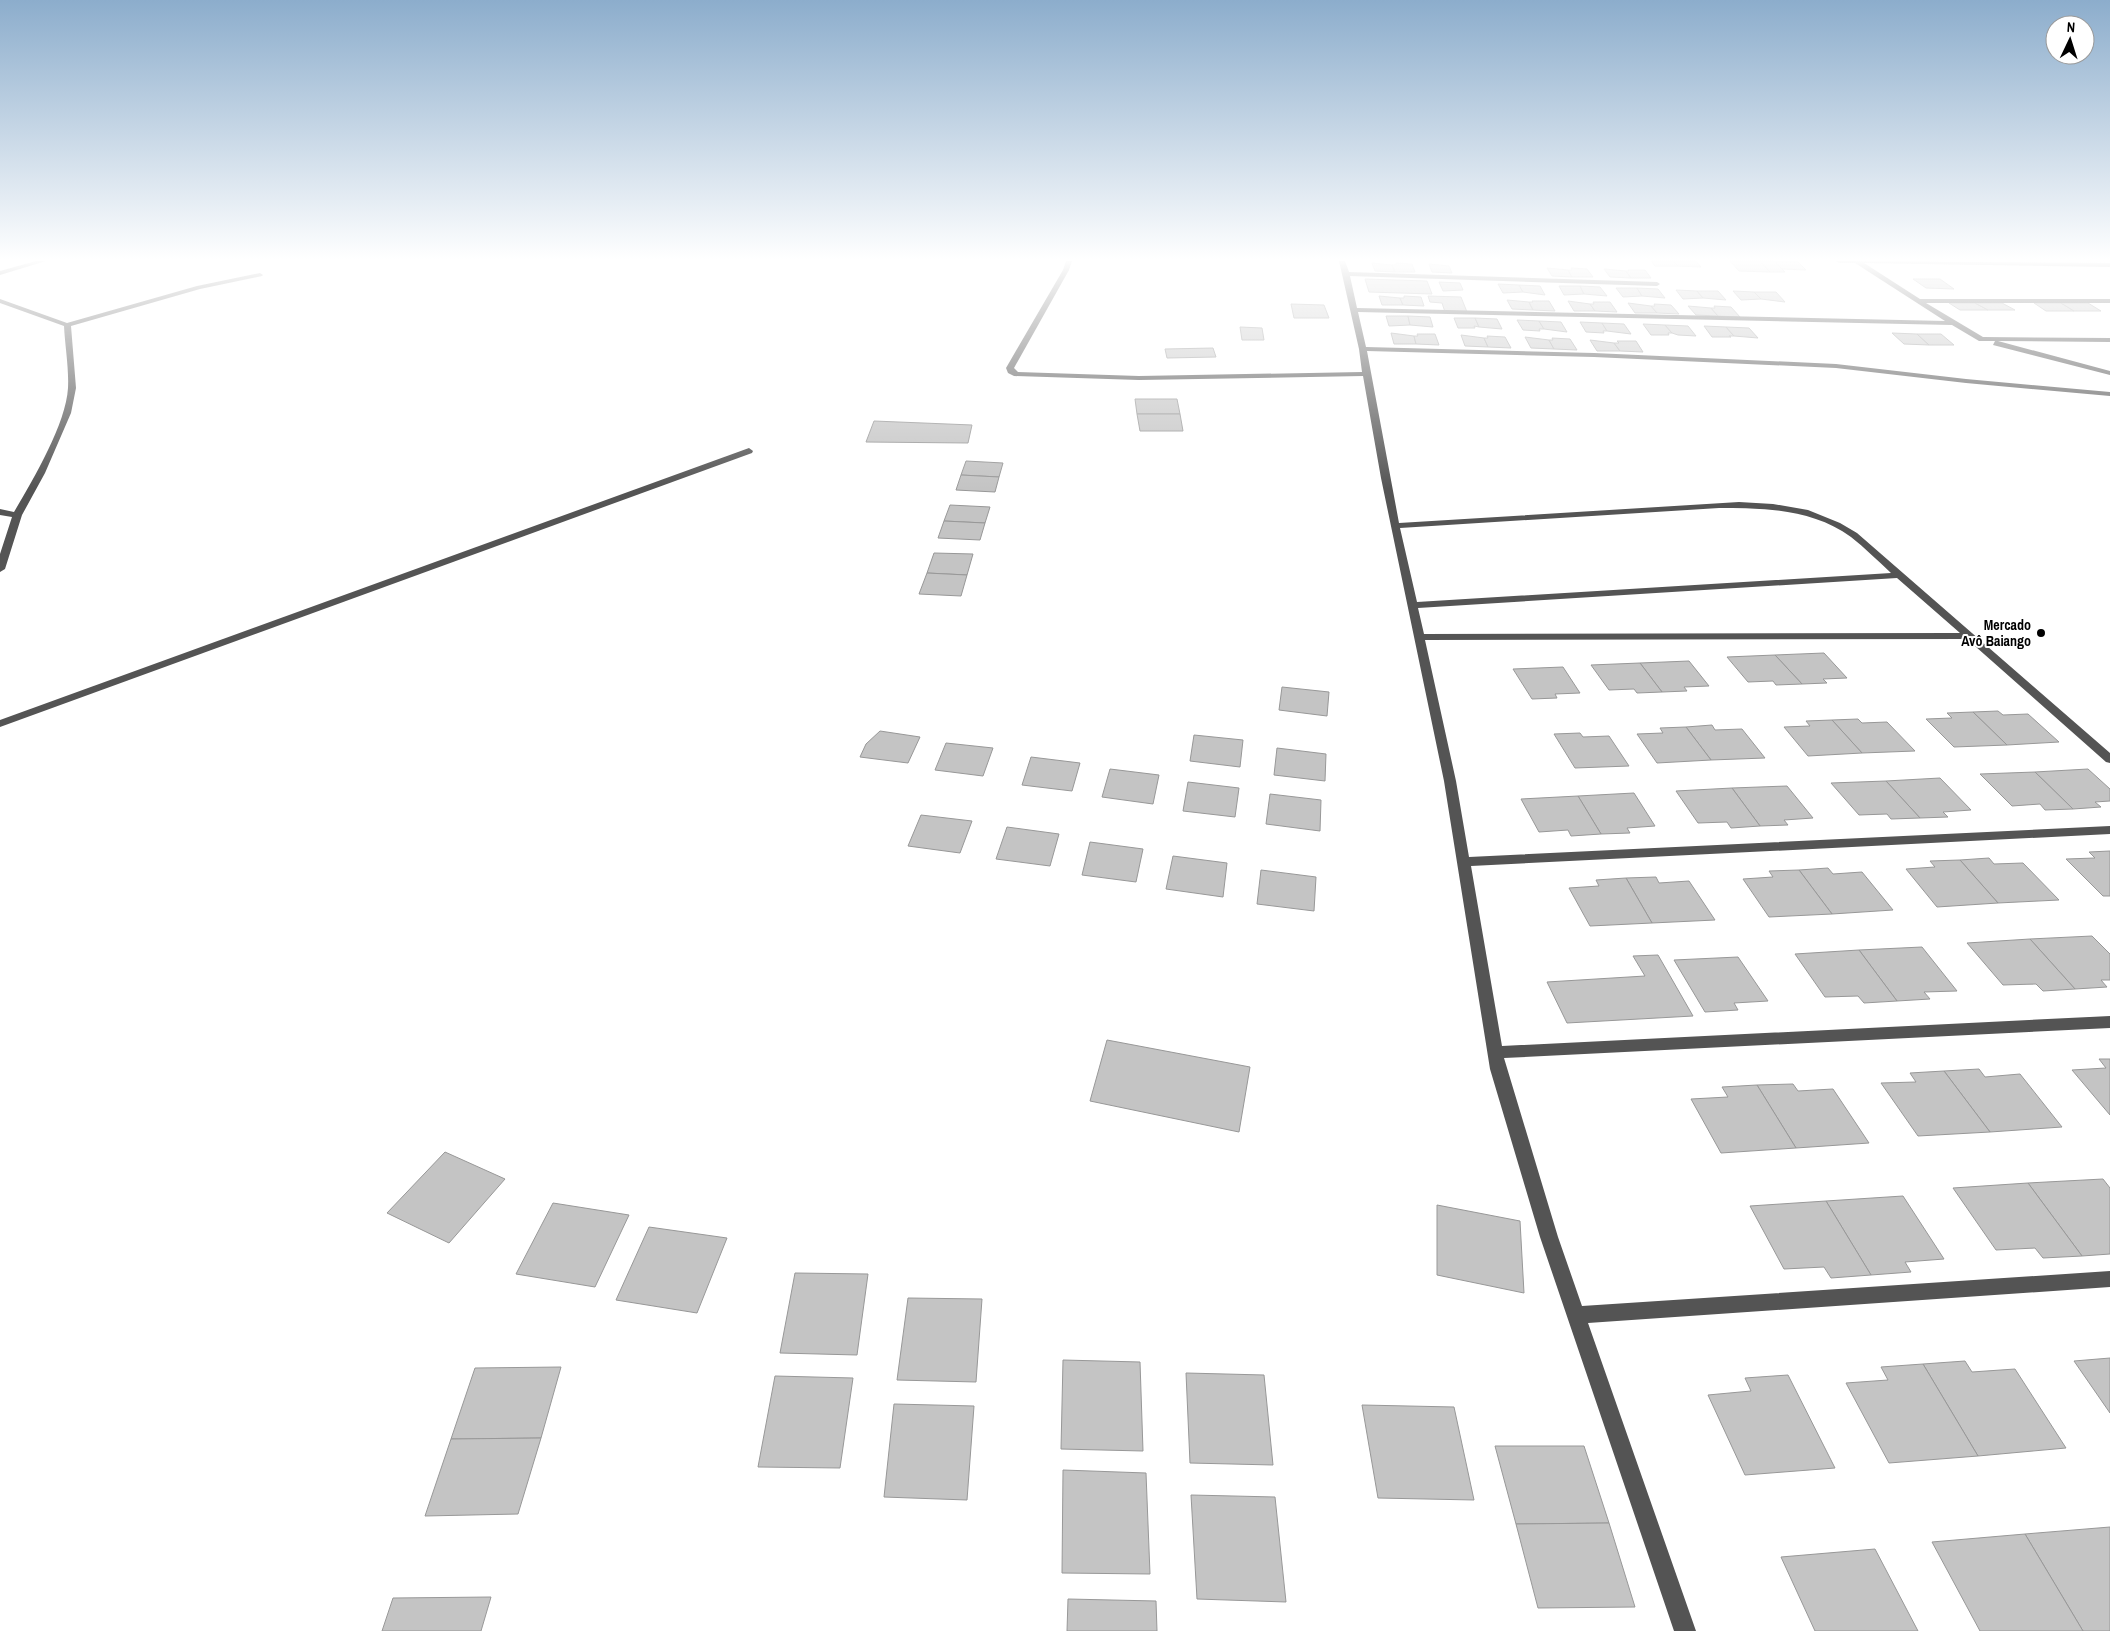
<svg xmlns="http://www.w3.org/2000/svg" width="2110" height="1631" viewBox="0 0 2110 1631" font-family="'Archivo Narrow',sans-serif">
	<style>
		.building { fill: #c4c4c4; stroke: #989898 }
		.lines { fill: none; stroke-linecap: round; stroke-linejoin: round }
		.minor { fill: #545454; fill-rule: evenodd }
		.poi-dot { fill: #000; stroke: #fff; stroke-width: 2 }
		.labels { text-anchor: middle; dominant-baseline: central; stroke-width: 4; stroke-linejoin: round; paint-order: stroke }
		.poi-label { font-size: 14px; font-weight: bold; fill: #000; stroke: #fff; text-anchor: end }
	</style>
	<rect width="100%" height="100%" fill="#fff"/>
	<!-- building -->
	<g class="building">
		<polygon points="1651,261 1673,261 1678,266 1655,266"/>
		<polygon points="1673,261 1696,261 1701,267 1678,266"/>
		<polygon points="1730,261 1760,261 1770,272 1739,271"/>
		<polygon points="1760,261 1774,261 1785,272 1770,272"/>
		<polygon points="1775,262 1798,262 1806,270 1782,269"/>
		<polygon points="1372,263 1392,265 1395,272 1375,271"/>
		<polygon points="1396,263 1412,264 1415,272 1395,272 1392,265 1396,265"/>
		<polygon points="1429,264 1449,266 1452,273 1432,272"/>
		<polygon points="1547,268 1568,270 1572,277 1552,276"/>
		<polygon points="1571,268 1587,269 1593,277 1572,277 1568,270 1572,270"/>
		<polygon points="1604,269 1626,271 1631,278 1610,277"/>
		<polygon points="1628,270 1645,270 1651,278 1631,278 1626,271 1629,271"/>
		<polygon points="1365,279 1427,281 1432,294 1369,292"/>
		<polygon points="1913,279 1940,279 1954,289 1926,288"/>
		<polygon points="1439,282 1460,283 1463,290 1443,291"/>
		<polygon points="1498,284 1519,285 1523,292 1503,293"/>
		<polygon points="1519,285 1540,286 1545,295 1523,292"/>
		<polygon points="1559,286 1580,286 1584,294 1564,295"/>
		<polygon points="1580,286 1600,287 1607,296 1584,294"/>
		<polygon points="1616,288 1637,288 1642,296 1623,297"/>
		<polygon points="1637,288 1658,289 1665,298 1642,296"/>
		<polygon points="1676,290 1697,291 1703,298 1683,299"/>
		<polygon points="1697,291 1718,291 1726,300 1703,298"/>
		<polygon points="1733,291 1754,292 1761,299 1741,300"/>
		<polygon points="1754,292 1776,292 1785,302 1761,299"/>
		<polygon points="1379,296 1400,298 1403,305 1382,305"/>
		<polygon points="1404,296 1421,297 1424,306 1403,305 1400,298 1404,298"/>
		<polygon points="1428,296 1461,297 1467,312 1445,312 1442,303 1430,302"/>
		<polygon points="1507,300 1529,302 1533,310 1512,309"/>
		<polygon points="1532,301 1549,301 1555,311 1533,310 1529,302 1533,302"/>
		<polygon points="1568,301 1590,304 1595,311 1574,311"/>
		<polygon points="1593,302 1610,302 1617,312 1595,311 1590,304 1594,304"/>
		<polygon points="1628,303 1651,306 1657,313 1635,313"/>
		<polygon points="1949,303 1975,303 1988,310 1960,310"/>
		<polygon points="1975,303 2002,303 2015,310 1988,310"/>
		<polygon points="2034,303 2061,303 2074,311 2046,311"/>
		<polygon points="2061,303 2088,303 2101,311 2074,311"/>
		<polygon points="1291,304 1324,305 1329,318 1294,318"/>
		<polygon points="1654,304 1671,305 1679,314 1657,313 1651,306 1655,306"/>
		<polygon points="1688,306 1711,308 1718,316 1696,315"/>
		<polygon points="1714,306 1731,307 1740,317 1718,316 1711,308 1715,308"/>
		<polygon points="1386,316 1408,316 1410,325 1389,326"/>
		<polygon points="1408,316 1430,317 1433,327 1410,325"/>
		<polygon points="1454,318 1475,318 1479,327 1474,326 1475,328 1458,328"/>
		<polygon points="1475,318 1497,319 1502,329 1479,327"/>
		<polygon points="1517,320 1539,321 1544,329 1539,329 1540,331 1523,330"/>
		<polygon points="1539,321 1561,322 1567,332 1544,329"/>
		<polygon points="1580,322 1602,323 1607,331 1603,331 1604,333 1586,332"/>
		<polygon points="1602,323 1624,324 1631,334 1607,331"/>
		<polygon points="1643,324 1665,325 1672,333 1668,333 1669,335 1651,335"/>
		<polygon points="1665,325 1688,326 1696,336 1678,335 1672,333"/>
		<polygon points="1704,326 1726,327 1734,336 1729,336 1731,337 1712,337"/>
		<polygon points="1240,327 1262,328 1264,340 1242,340"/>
		<polygon points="1726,327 1749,328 1758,338 1734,336"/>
		<polygon points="1391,333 1414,336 1416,344 1394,344"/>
		<polygon points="1892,333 1917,334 1929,345 1904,344"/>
		<polygon points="1417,334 1435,334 1439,345 1416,344 1414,336 1418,336"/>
		<polygon points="1917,334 1941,334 1954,345 1929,345"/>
		<polygon points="1461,335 1484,338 1488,347 1465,346"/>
		<polygon points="1487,336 1505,337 1511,348 1488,347 1484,338 1488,338"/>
		<polygon points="1525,337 1549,340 1554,349 1531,348"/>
		<polygon points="1552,338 1570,339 1577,350 1554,349 1549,340 1553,340"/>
		<polygon points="1590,340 1614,343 1620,351 1597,351"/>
		<polygon points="1617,341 1636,341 1643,352 1620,351 1614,343 1619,343"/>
		<polygon points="1213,348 1216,357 1167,358 1165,349"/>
		<polygon points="1135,399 1177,399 1180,414 1137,414"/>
		<polygon points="1137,414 1180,414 1183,431 1140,431"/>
		<polygon points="874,421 972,425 968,443 866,442"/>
		<polygon points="966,461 1003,463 999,477 961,475"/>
		<polygon points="961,475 999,477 995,492 956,490"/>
		<polygon points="950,505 990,507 985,523 944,521"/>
		<polygon points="944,521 985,523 980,540 938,538"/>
		<polygon points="934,553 973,554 967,575 927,573"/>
		<polygon points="927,573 967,575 961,596 919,594"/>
		<polygon points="1824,653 1847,678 1823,679 1827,683 1802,684 1775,655"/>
		<polygon points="1775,655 1802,684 1776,685 1773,681 1748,682 1727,657"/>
		<polygon points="1689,661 1709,686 1684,687 1687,691 1662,692 1640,663"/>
		<polygon points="1640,663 1662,692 1637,693 1634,689 1609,690 1591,665"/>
		<polygon points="1563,667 1580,693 1555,694 1557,698 1532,699 1513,669"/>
		<polygon points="1282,687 1329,692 1327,716 1279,710"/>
		<polygon points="1998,711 2003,715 2028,714 2059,742 2007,745 1973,712"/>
		<polygon points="1973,712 2007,745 1954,747 1926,719 1952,718 1947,713"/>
		<polygon points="1858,719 1862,723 1887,722 1915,751 1862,753 1832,720"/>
		<polygon points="1832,720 1862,753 1808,756 1784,727 1810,726 1806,721"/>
		<polygon points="1712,725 1715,730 1742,729 1765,758 1711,760 1686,727"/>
		<polygon points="1686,727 1711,760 1657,763 1637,734 1663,733 1660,728"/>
		<polygon points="880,731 920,737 908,763 860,757 866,744"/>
		<polygon points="1580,733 1583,737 1609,736 1629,766 1575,768 1554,734"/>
		<polygon points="1194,735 1243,740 1240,767 1190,761"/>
		<polygon points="946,743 993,748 983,776 935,770"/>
		<polygon points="1277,748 1326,754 1325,781 1274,775"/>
		<polygon points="1031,757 1080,763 1072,791 1022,785"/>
		<polygon points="1110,769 1159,775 1153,804 1102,797"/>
		<polygon points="2088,769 2110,789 2110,801 2095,802 2101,807 2073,809 2035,772"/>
		<polygon points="2035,772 2073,809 2045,810 2040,804 2012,806 1980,774"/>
		<polygon points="1940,778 1971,810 1943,812 1948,817 1920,818 1886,781"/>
		<polygon points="1886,781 1920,818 1891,819 1887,814 1859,815 1831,783"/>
		<polygon points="1188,782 1239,788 1235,817 1183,811"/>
		<polygon points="1787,786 1813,818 1784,820 1788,825 1760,826 1732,788"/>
		<polygon points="1732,788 1760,826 1731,828 1727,822 1698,823 1676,791"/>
		<polygon points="1634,793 1655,826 1627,828 1630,833 1601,834 1578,796"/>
		<polygon points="1270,794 1321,800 1320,831 1266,824"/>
		<polygon points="1578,796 1601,834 1571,836 1568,830 1539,832 1521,799"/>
		<polygon points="921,815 972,821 960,853 908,846"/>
		<polygon points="1007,827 1059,834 1050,866 996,859"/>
		<polygon points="1090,842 1143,849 1136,882 1082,875"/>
		<polygon points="2110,851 2110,896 2103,896 2066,859 2095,858 2089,852"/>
		<polygon points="1173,856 1227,863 1223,897 1166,889"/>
		<polygon points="1989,858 1994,864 2023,863 2059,900 1998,903 1960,860"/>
		<polygon points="1960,860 1998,903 1937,907 1906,869 1935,867 1930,861"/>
		<polygon points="1828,868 1833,874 1862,872 1893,910 1832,914 1799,870"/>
		<polygon points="1261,870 1316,877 1314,911 1257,904"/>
		<polygon points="1799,870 1832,914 1769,917 1743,879 1773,877 1769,871"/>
		<polygon points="1656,877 1659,883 1689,881 1715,920 1652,923 1626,878"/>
		<polygon points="1626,878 1652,923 1590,926 1569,888 1599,886 1596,880"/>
		<polygon points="2092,936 2110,954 2110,980 2101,980 2107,987 2075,989 2030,939"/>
		<polygon points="2030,939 2075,989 2043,991 2036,984 2003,985 1967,943"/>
		<polygon points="1922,947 1957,991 1924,992 1930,999 1897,1001 1859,950"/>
		<polygon points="1859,950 1897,1001 1864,1003 1858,996 1825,997 1795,954"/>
		<polygon points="1658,955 1693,1016 1567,1023 1547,982 1645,976 1633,956"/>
		<polygon points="1738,957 1768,1001 1734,1003 1738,1010 1705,1012 1674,960"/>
		<polygon points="1107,1040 1250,1067 1239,1132 1090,1101"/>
		<polygon points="2099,1059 2110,1059 2110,1115 2072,1070 2106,1068"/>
		<polygon points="1979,1069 1985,1077 2020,1074 2062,1127 1990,1132 1944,1071"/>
		<polygon points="1944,1071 1990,1132 1918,1136 1881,1083 1916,1082 1910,1073"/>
		<polygon points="1793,1084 1798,1091 1833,1089 1869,1143 1796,1148 1757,1085"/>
		<polygon points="1757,1085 1796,1148 1721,1153 1691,1099 1728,1097 1722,1087"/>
		<polygon points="445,1152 505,1179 449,1243 387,1213"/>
		<polygon points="2103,1179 2110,1188 2110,1254 2082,1256 2028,1183"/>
		<polygon points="2028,1183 2082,1256 2043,1258 2035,1248 1996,1250 1953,1188"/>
		<polygon points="1903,1196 1944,1259 1905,1262 1911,1272 1871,1275 1826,1201"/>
		<polygon points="1826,1201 1871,1275 1831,1278 1824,1267 1784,1269 1750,1206"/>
		<polygon points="553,1203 629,1215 595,1287 516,1274"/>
		<polygon points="1437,1205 1520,1221 1524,1293 1437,1275"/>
		<polygon points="649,1227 727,1238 697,1313 616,1300"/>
		<polygon points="795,1273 868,1274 857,1355 780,1353"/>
		<polygon points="908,1298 982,1299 976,1382 897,1380"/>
		<polygon points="2110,1358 2110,1413 2074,1361"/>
		<polygon points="1063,1360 1140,1362 1143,1451 1061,1449"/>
		<polygon points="1965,1361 1972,1372 2015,1369 2066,1448 1978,1456 1923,1364"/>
		<polygon points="1923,1364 1978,1456 1889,1463 1846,1383 1888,1380 1881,1367"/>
		<polygon points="561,1367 541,1438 451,1439 475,1368"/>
		<polygon points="1186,1373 1264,1375 1273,1465 1190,1463"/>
		<polygon points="1788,1375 1835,1468 1745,1475 1708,1395 1751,1391 1745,1378"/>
		<polygon points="775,1376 853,1378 840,1468 758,1467"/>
		<polygon points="894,1404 974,1406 967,1500 884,1497"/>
		<polygon points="1362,1405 1454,1407 1474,1500 1378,1498"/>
		<polygon points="541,1438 518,1514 425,1516 451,1439"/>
		<polygon points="1495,1446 1584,1446 1609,1523 1516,1524"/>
		<polygon points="1063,1470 1146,1473 1150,1574 1062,1573"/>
		<polygon points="1191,1495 1275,1497 1286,1602 1197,1599"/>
		<polygon points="1609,1523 1635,1607 1538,1608 1516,1524"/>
		<polygon points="2110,1527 2110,1631 2083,1631 2025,1534"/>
		<polygon points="2025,1534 2083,1631 1980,1631 1932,1542"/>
		<polygon points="1875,1549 1918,1631 1815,1631 1781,1557"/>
		<polygon points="491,1597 481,1631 382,1631 393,1598"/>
		<polygon points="1068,1599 1156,1601 1157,1631 1067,1631"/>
	</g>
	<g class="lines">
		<!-- minor -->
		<g class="minor">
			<polygon points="36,261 46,261 0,275 0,271"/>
			<path d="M 1066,261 L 1072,261 L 1069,270 L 1014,368 L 1018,372 L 1139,376 L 1362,372 L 1359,349 L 1339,261 L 1345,261 L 1349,272 L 1657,282 L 1660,284 L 1657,286 L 1350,276 L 1357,308 L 1945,321 L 1855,263 L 1839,263 L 1836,261 L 2110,263 L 2110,267 L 1864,263 L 1920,299 L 2110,299 L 2110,303 L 1926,303 L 1983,337 L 2110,338 L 2110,342 L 1998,341 L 2110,371 L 2110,375 L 1993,345 L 1995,341 L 1979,341 L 1952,325 L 1358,312 L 1366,347 L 1594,353 L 1836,364 L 1966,379 L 2110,392 L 2110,396 L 1966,383 L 1836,368 L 1594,357 L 1367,351 L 1399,523 L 1739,502 L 1773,504 L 1808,510 L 1840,523 L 1857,533 L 2110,753 L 2110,763 L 2106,762 L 1967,639 L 1425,640 L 1456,781 L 1469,857 L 2110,826 L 2110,834 L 1471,866 L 1502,1046 L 2110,1016 L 2110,1028 L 1504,1058 L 1558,1237 L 1582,1306 L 2110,1271 L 2110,1287 L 1588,1323 L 1696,1631 L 1674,1631 L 1540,1237 L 1490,1069 L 1444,781 L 1381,478 L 1363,376 L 1139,380 L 1014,376 L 1008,373 L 1006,368 L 1063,270 ZM 1719,508 C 1765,508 1812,509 1851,537 C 1865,548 1878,561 1891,573 L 1417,602 L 1400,528 ZM 1897,578 L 1960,633 L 1424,634 L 1418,608 Z"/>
			<path d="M 260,273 L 263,275 L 262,276 L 200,289 L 71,326 L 76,388 L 71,413 L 45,473 L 22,515 L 5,569 L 0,572 L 0,554 L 12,517 L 0,515 L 0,509 L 14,512 C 33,480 66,424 68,388 C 69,368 65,346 64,326 L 0,303 L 0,299 L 67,323 L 197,286 Z"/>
			<polygon points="749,448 753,451 752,453 0,727 0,720"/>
		</g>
	</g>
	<!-- sky -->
	<linearGradient id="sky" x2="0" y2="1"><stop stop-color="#8cadcc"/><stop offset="0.53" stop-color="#fff"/><stop offset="1" stop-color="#fff" stop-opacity="0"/></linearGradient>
	<rect width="2110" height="489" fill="url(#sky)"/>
	<!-- markers -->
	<circle class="poi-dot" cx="2041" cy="633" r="5"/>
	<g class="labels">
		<!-- poi labels -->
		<g class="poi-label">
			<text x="2031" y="625">Mercado<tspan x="2031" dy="16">Avô Baiango</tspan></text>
		</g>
	</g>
	<!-- north arrow -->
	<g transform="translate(2070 40) rotate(4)"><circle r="24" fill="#ffffff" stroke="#999999"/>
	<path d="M0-4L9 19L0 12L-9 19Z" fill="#000000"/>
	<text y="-8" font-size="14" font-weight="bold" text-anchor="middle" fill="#000000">N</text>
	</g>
</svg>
